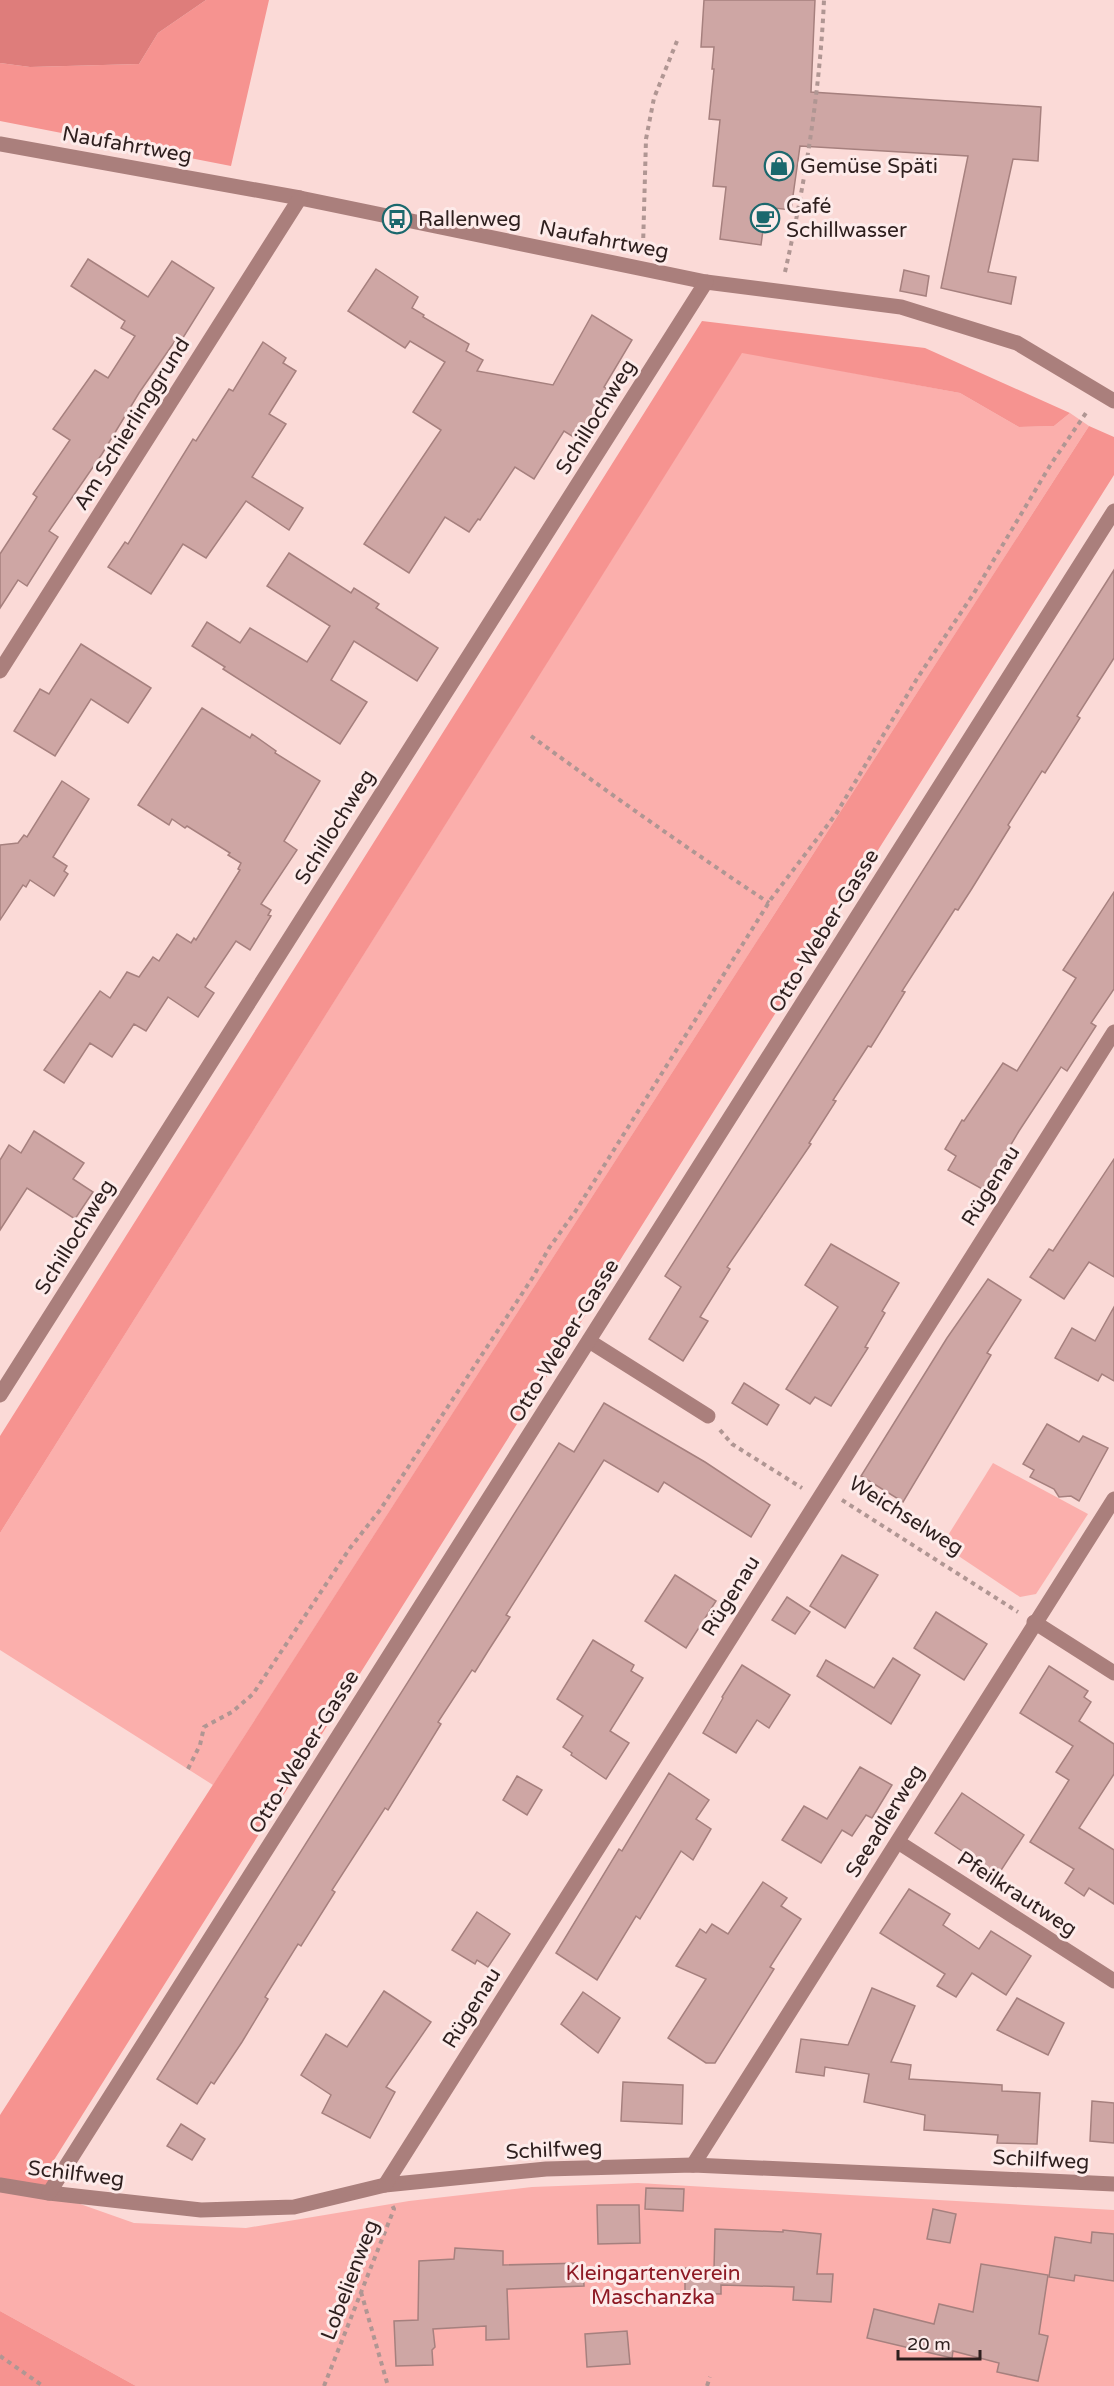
<svg xmlns="http://www.w3.org/2000/svg" width="1114" height="2386" viewBox="0 0 1114 2386" font-family="'Varela Round',sans-serif">
	<style>
		.green { fill: #fbafac }
		.forest { fill: #f69390 }
		.water { fill: #de7d7b }
		.building { fill: #cea6a4; stroke: #a6807e; stroke-width: 1.5 }
		.lines { fill: none; stroke-linecap: round; stroke-linejoin: round }
		.path { stroke: #b09693; stroke-width: 4; stroke-dasharray: 4.5 4.5; stroke-linecap: butt }
		.minor { stroke: #aa7f7c; stroke-width: 15 }
		.labels { text-anchor: middle; dominant-baseline: central; stroke-width: 6; stroke-linejoin: round; paint-order: stroke }
		.street-label { font-size: 21px; fill: #2e1f1e; stroke: #fdebea }
		.poi-label { font-size: 21px; fill: #2e1f1e; stroke: #fdebea; text-anchor: start }
		.park-label { font-size: 21px; fill: #8e1a25; stroke: #fdebea }
	</style>
	<rect width="100%" height="100%" fill="#fbdad7"/>
	<!-- green -->
	<g class="green">
		<polygon points="742,352 960,393 1019,427 1054,426 1070,413 1089,426 213,1785 0,1650 0,1533"/>
		<polygon points="993,1463 1088,1514 1036,1594 1020,1597 942,1545"/>
		<polygon points="638,2183 1114,2210 1114,2386 136,2386 0,2311 0,2185 49,2193 134,2223 246,2228 409,2201 532,2187"/>
	</g>
	<!-- forest -->
	<g class="forest">
		<polygon points="206,0 269,0 231,166 0,121 0,63 30,67 139,64 158,33"/>
		<polygon points="702,321 925,348 1070,413 1054,426 1019,427 960,393 742,353 0,1533 0,1436"/>
		<polygon points="1089,426 1114,437 1114,475 54,2160 49,2193 0,2185 0,2115"/>
		<polygon points="0,2311 136,2386 0,2386"/>
	</g>
	<!-- water -->
	<polygon class="water" points="0,0 206,0 158,33 139,64 30,67 0,63"/>
	<!-- building -->
	<g class="building">
		<polygon points="704,0 815,0 811,92 1041,107 1038,161 1013,159 988,272 1016,277 1011,304 941,288 968,156 800,146 791,210 766,207 761,245 720,239 726,187 713,186 720,120 709,119 714,69 712,69 714,47 701,47"/>
		<polygon points="88,259 148,297 172,261 214,288 181,341 177,338 139,393 102,454 49,531 58,537 27,586 18,580 0,608 0,554 37,497 33,494 70,440 53,429 95,370 108,378 135,336 121,328 125,321 71,286"/>
		<polygon points="376,269 418,297 412,308 424,315 423,317 469,344 466,351 483,360 477,371 553,385 592,315 632,340 604,387 610,391 580,441 564,431 534,479 515,467 480,520 478,519 469,532 445,517 409,573 364,544 441,430 413,412 445,362 410,341 405,348 348,311"/>
		<polygon points="904,270 929,276 926,296 900,291"/>
		<polygon points="263,342 286,358 283,363 296,371 269,414 286,424 252,477 303,508 289,530 246,501 206,558 183,544 151,594 108,567 125,542 128,544 193,439 196,441 229,389 233,391"/>
		<polygon points="289,553 351,593 354,588 379,604 376,608 438,648 417,681 354,641 331,680 367,702 340,744 223,669 225,667 192,646 207,622 240,643 250,628 307,662 330,626 267,586"/>
		<polygon points="1114,570 1114,658 1077,716 1080,718 1045,773 1042,771 1008,825 1010,827 971,890 958,910 955,909 902,991 905,992 871,1047 868,1046 833,1100 836,1101 809,1143 811,1144 727,1267 730,1269 700,1317 708,1321 683,1361 649,1339 681,1287 665,1276"/>
		<polygon points="81,644 151,688 128,723 91,699 55,756 14,731 40,689 49,694"/>
		<polygon points="202,708 250,738 252,734 276,751 275,753 320,781 284,841 297,850 261,904 271,910 268,915 271,916 250,950 236,941 205,987 214,993 198,1017 168,997 146,1031 134,1024 112,1057 90,1043 64,1083 44,1070 100,991 110,998 127,972 139,977 153,957 159,961 177,934 191,943 194,938 196,940 240,870 238,869 241,863 228,855 230,853 187,826 185,828 172,819 169,825 138,805"/>
		<polygon points="62,781 89,799 53,857 67,866 64,871 68,874 54,896 30,880 26,887 23,885 0,920 0,845 18,843 24,835 27,837"/>
		<polygon points="1114,892 1114,989 1091,1023 1096,1026 1067,1071 1061,1067 1019,1131 984,1190 948,1170 956,1156 945,1149 962,1120 964,1121 1003,1063 1017,1071 1076,978 1063,970"/>
		<polygon points="34,1131 84,1163 73,1179 93,1192 75,1219 27,1188 0,1230 0,1160 9,1145 21,1153"/>
		<polygon points="1114,1159 1114,1277 1089,1262 1064,1299 1030,1277 1049,1249 1053,1251"/>
		<polygon points="831,1244 899,1283 882,1311 885,1313 865,1347 868,1348 831,1406 815,1397 810,1404 786,1389 838,1307 805,1285"/>
		<polygon points="988,1279 1021,1300 987,1353 991,1355 903,1502 861,1476 947,1338"/>
		<polygon points="1114,1307 1114,1381 1102,1374 1098,1381 1055,1358 1072,1328 1095,1341"/>
		<polygon points="744,1383 779,1405 767,1425 732,1403"/>
		<polygon points="604,1403 705,1462 770,1505 751,1537 664,1482 658,1492 604,1460 506,1615 510,1617 488,1651 475,1672 472,1670 438,1722 441,1724 388,1810 385,1808 332,1890 335,1892 301,1946 298,1944 265,1997 268,1999 242,2042 214,2084 211,2082 197,2104 157,2079 559,1443 574,1452"/>
		<polygon points="1047,1424 1079,1442 1083,1436 1108,1448 1079,1501 1071,1496 1059,1497 1054,1489 1030,1477 1034,1470 1023,1464"/>
		<polygon points="842,1555 878,1575 845,1628 810,1606"/>
		<polygon points="675,1575 716,1601 686,1648 645,1621"/>
		<polygon points="787,1597 810,1612 795,1634 772,1620"/>
		<polygon points="936,1612 987,1644 964,1680 914,1648"/>
		<polygon points="593,1640 634,1665 631,1671 643,1678 610,1731 629,1743 606,1779 571,1755 572,1753 563,1747 583,1716 557,1699"/>
		<polygon points="893,1658 920,1675 891,1724 817,1676 826,1660 874,1688"/>
		<polygon points="742,1665 790,1695 769,1728 757,1720 736,1753 703,1733 723,1698 722,1697"/>
		<polygon points="1049,1666 1088,1691 1084,1697 1091,1702 1079,1721 1114,1744 1114,1774 1079,1828 1114,1850 1114,1904 1089,1888 1084,1896 1065,1883 1074,1869 1030,1842 1069,1780 1056,1772 1073,1746 1020,1713"/>
		<polygon points="860,1767 892,1785 872,1818 866,1815 852,1836 842,1830 821,1863 782,1840 804,1806 827,1819"/>
		<polygon points="669,1773 709,1800 696,1819 711,1829 693,1860 681,1851 640,1919 636,1916 597,1980 556,1953 619,1849 622,1851"/>
		<polygon points="517,1776 542,1790 527,1815 503,1800"/>
		<polygon points="962,1793 1024,1835 998,1875 935,1833"/>
		<polygon points="763,1882 787,1898 781,1906 801,1919 770,1967 774,1969 715,2063 706,2063 668,2038 706,1979 676,1966 700,1929 706,1933 712,1924 728,1934"/>
		<polygon points="909,1889 950,1914 943,1925 979,1949 991,1931 1031,1956 1006,1995 972,1973 956,1997 937,1986 945,1974 880,1933"/>
		<polygon points="477,1912 510,1934 488,1967 477,1960 475,1964 452,1950"/>
		<polygon points="872,1988 915,2006 891,2062 911,2065 909,2079 1002,2085 1002,2091 1040,2093 1037,2144 997,2143 998,2135 924,2130 925,2115 864,2102 869,2074 825,2067 824,2076 796,2072 801,2039 848,2045"/>
		<polygon points="384,1991 431,2022 386,2087 395,2092 370,2138 322,2113 331,2095 301,2075 326,2034 347,2047"/>
		<polygon points="583,1992 620,2018 598,2053 561,2024"/>
		<polygon points="1017,1998 1064,2023 1048,2055 997,2030"/>
		<polygon points="623,2082 683,2085 682,2124 621,2121"/>
		<polygon points="1092,2101 1114,2103 1114,2143 1090,2141"/>
		<polygon points="181,2124 205,2139 192,2160 167,2146"/>
		<polygon points="646,2188 684,2189 683,2211 645,2209"/>
		<polygon points="597,2205 639,2205 640,2243 598,2244"/>
		<polygon points="933,2209 956,2214 950,2243 927,2239"/>
		<polygon points="715,2229 783,2232 783,2230 821,2234 817,2274 833,2274 831,2302 793,2300 794,2287 721,2285 721,2294 685,2293 685,2268 714,2269"/>
		<polygon points="1092,2232 1114,2234 1114,2281 1075,2275 1074,2281 1049,2277 1055,2237 1091,2243"/>
		<polygon points="455,2248 503,2251 503,2265 583,2263 584,2286 507,2289 509,2339 486,2340 486,2326 433,2329 435,2347 432,2350 433,2365 396,2366 394,2321 418,2320 419,2261 454,2259"/>
		<polygon points="981,2264 1048,2275 1039,2334 1048,2336 1038,2381 997,2372 999,2363 953,2351 952,2358 867,2338 874,2309 934,2324 939,2304 973,2312"/>
		<polygon points="627,2331 630,2364 587,2367 585,2334"/>
	</g>
	<g class="lines">
		<!-- path -->
		<g class="path">
			<polyline points="643,247 646,139 654,98 677,41"/>
			<path d="M 785,272 C 805,183 820,91 824,0"/>
			<path d="M 531,736 C 609,793 688,849 769,903"/>
			<polyline points="720,1430 732,1444 802,1488"/>
			<polyline points="842,1500 1018,1612"/>
			<polyline points="188,1769 200,1745 204,1727 232,1712 253,1694 350,1548 380,1510 533,1277 549,1248 575,1212 771,899 836,814 918,677 974,593 1051,464 1088,410"/>
			<polyline points="361,2292 388,2386"/>
			<polyline points="0,2356 43,2386"/>
			<polyline points="324,2386 394,2209 392,2205"/>
			<polyline points="707,2386 710,2377"/>
		</g>
		<!-- minor -->
		<g class="minor">
			<polyline points="0,144 300,198 706,282 901,307 1017,343 1114,401"/>
			<polyline points="0,671 300,198"/>
			<polyline points="589,1341 708,1416"/>
			<polyline points="0,1395 706,282"/>
			<polyline points="1034,1622 1114,1673"/>
			<polyline points="898,1842 1114,1981"/>
			<polyline points="693,2165 1114,1499"/>
			<polyline points="0,2185 49,2193 201,2210 294,2207 385,2185 546,2169 693,2165 1114,2184"/>
			<polyline points="385,2185 1114,1032"/>
			<polyline points="49,2193 1114,511"/>
		</g>
	</g>
	<!-- icons -->
	<defs>
		<g id="shop-ring" transform="scale(1.5)"><circle r="9.5" fill="#fdebea" stroke="#1b686d" stroke-width="1.5"/><path d="M-5-2.5h2.3a2.7 3.5 0 0 1 5.4 0H5L5.5 6h-11ZM-1.5-2.5h3a1.5 2.3 0 0 0-3 0Z" fill="#1b686d"/></g>
		<g id="cafe-ring" transform="scale(1.5)"><circle r="9.5" fill="#fdebea" stroke="#1b686d" stroke-width="1.5"/><path d="M-5.5-4.5H6V0H3Q3 3.5 0 3.5H-2.5Q-5.5 3.5-5.5 0ZM3-3.2v2h1.7v-2ZM-6 4.5H4V6H-6Z" fill="#1b686d"/></g>
		<g id="bus-ring" transform="scale(1.5)"><circle r="9.5" fill="#fdebea" stroke="#1b686d" stroke-width="1.5"/><path d="M-5-6H5V4H4V6H2V4H-2V6H-4V4H-5ZM-3.5-4V0h7V-4ZM-3.5 1.2v1.5H-2V1.2ZM2 1.2v1.5H3.5V1.2Z" fill="#1b686d"/></g>
	</defs>
	<g fill-rule="evenodd">
		<use href="#shop-ring" x="779" y="166"/>
		<use href="#cafe-ring" x="765" y="218"/>
		<use href="#bus-ring" x="397" y="219"/>
	</g>
	<g class="labels">
		<!-- street labels -->
		<g class="street-label">
			<text transform="translate(127 145) rotate(10)">Naufahrtweg</text>
			<text transform="translate(604 240) rotate(11)">Naufahrtweg</text>
			<text transform="translate(596 417) rotate(-58)">Schillochweg</text>
			<text transform="translate(132 424) rotate(-58)">Am Schierlinggrund</text>
			<text transform="translate(335 827) rotate(-58)">Schillochweg</text>
			<text transform="translate(824 931) rotate(-58)">Otto-Weber-Gasse</text>
			<text transform="translate(991 1186) rotate(-58)">Rügenau</text>
			<text transform="translate(75 1237) rotate(-58)">Schillochweg</text>
			<text transform="translate(564 1341) rotate(-58)">Otto-Weber-Gasse</text>
			<text transform="translate(906 1516) rotate(32)">Weichselweg</text>
			<text transform="translate(731 1596) rotate(-58)">Rügenau</text>
			<text transform="translate(304 1752) rotate(-58)">Otto-Weber-Gasse</text>
			<text transform="translate(885 1821) rotate(-58)">Seeadlerweg</text>
			<text transform="translate(1017 1894) rotate(33)">Pfeilkrautweg</text>
			<text transform="translate(472 2008) rotate(-58)">Rügenau</text>
			<text transform="translate(554 2150) rotate(-3)">Schilfweg</text>
			<text transform="translate(1041 2160) rotate(3)">Schilfweg</text>
			<text transform="translate(76 2174) rotate(7)">Schilfweg</text>
			<text transform="translate(350 2280) rotate(-69)">Lobelienweg</text>
		</g>
		<!-- poi labels -->
		<g class="poi-label">
			<text x="800" y="166">Gemüse Späti</text>
			<text x="786" y="206">Café<tspan x="786" dy="24">Schillwasser</tspan></text>
			<text x="418" y="219">Rallenweg</text>
		</g>
		<!-- park labels -->
		<g class="park-label">
			<text x="653" y="2273">Kleingartenverein<tspan x="653" dy="24">Maschanzka</tspan></text>
		</g>
	</g>
	<!-- scale -->
	<path d="M898 2350v9h82v-9" fill="none" stroke="#2e1f1e" stroke-width="3"/>
	<text x="907" y="2350" font-size="18" fill="#2e1f1e" stroke="#fdebea" stroke-width="4.5" paint-order="stroke">20 m</text>
</svg>
